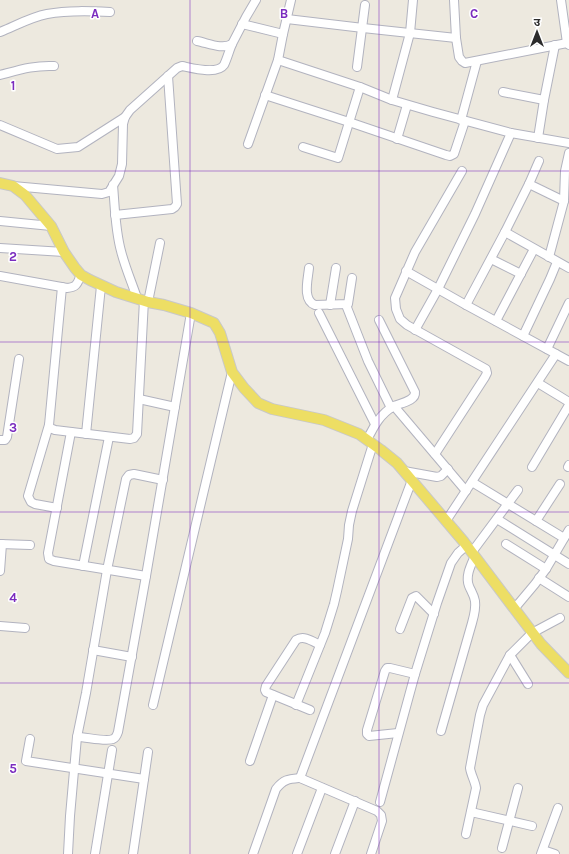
<svg xmlns="http://www.w3.org/2000/svg" width="569" height="854" viewBox="0 0 569 854" font-family="Karla,'Noto Sans Devanagari',sans-serif">
	<style>
		.lines { fill: none; stroke-linecap: round; stroke-linejoin: round }
		.minor-casing { stroke: #b2b3bf; stroke-width: 10 }
		.major-casing { stroke: #c8c8c8; stroke-width: 12 }
		.minor { stroke: #fff; stroke-width: 8 }
		.major { stroke: #edde64; stroke-width: 10 }
		.grid { fill: none; stroke: #7b2cbf; stroke-width: 1; stroke-opacity: 0.55 }
		.grid-label { font-size: 13px; text-anchor: middle; font-weight: bold; fill: #7b2cbf; stroke: #fff; stroke-width: 3; stroke-linejoin: round; paint-order: stroke }
	</style>
	<rect width="100%" height="100%" fill="#ede9df"/>
	<g class="lines">
		<!-- minor casing -->
		<g class="minor-casing">
			<g id="minor">
				<polyline points="454,0 456,38 459,57 462,61 465,63 567,43"/>
				<polyline points="561,0 567,43 569,45"/>
				<polyline points="287,19 363,28 456,38"/>
				<polyline points="242,24 283,34"/>
				<path d="M 0,32 C 15,26 31,17 47,14 C 68,10 90,11 110,12"/>
				<path d="M 197,41 C 208,43 222,50 232,44 L 246,17 L 256,0"/>
				<polyline points="278,60 360,87 392,100 433,112 511,133 569,143"/>
				<polyline points="357,67 365,5"/>
				<path d="M 0,75 C 19,70 34,65 54,66"/>
				<polyline points="503,92 544,100"/>
				<polyline points="265,95 349,122 446,155 450,156 454,154 465,121"/>
				<polyline points="392,100 410,33 413,0"/>
				<polyline points="461,120 477,61"/>
				<polyline points="0,125 57,149 78,147 125,117"/>
				<polyline points="538,138 544,100 555,45"/>
				<polyline points="397,139 407,105"/>
				<polyline points="248,144 278,60 283,34 291,0"/>
				<polyline points="303,147 338,158 360,87"/>
				<polyline points="539,161 529,184 564,201"/>
				<path d="M 113,185 C 115,207 115,229 121,251 C 125,267 132,283 137,298"/>
				<path d="M 13,186 L 102,194 L 109,192 L 119,176 L 122,164 L 123,124 L 125,117 L 130,110 L 177,68 L 182,66 C 192,68 217,75 224,65 C 227,59 229,51 232,44"/>
				<polyline points="115,215 172,209 175,207 177,204 168,76"/>
				<polyline points="0,221 51,226"/>
				<polyline points="505,232 569,268"/>
				<polyline points="0,248 64,252"/>
				<polyline points="549,257 564,201 565,171 569,153"/>
				<polyline points="491,259 521,274"/>
				<path d="M 309,268 C 308,279 302,300 315,305 L 348,304 L 352,278"/>
				<polyline points="406,271 466,305 569,361"/>
				<path d="M 0,276 L 67,288 C 77,287 77,284 81,275"/>
				<polyline points="62,287 49,425 50,428 55,430 130,439 134,438 137,434 144,300"/>
				<polyline points="148,302 160,243"/>
				<polyline points="330,305 336,268"/>
				<polyline points="346,305 368,361 391,408"/>
				<polyline points="466,305 505,232 529,184"/>
				<polyline points="319,313 375,424"/>
				<polyline points="496,321 534,249"/>
				<polyline points="415,330 438,289 475,214 511,133"/>
				<polyline points="523,336 550,279 557,262"/>
				<polyline points="547,349 569,303"/>
				<polyline points="538,383 569,402"/>
				<polyline points="139,399 175,407"/>
				<polyline points="394,406 466,491"/>
				<polyline points="49,425 28,496 31,502 35,504 57,508"/>
				<polyline points="71,432 48,553 49,559 54,561 146,576"/>
				<polyline points="86,434 101,286"/>
				<polyline points="0,440 5,440 7,437 19,359"/>
				<path d="M 367,440 C 374,426 380,414 394,406 C 401,403 416,401 415,392 L 379,320"/>
				<polyline points="435,454 485,377 487,373 486,369 407,325 400,319 396,309 395,298 415,252 462,171"/>
				<polyline points="532,467 569,405"/>
				<polyline points="568,467 569,465"/>
				<polyline points="404,471 437,477 441,476 448,469"/>
				<polyline points="472,482 564,538"/>
				<polyline points="497,519 569,564"/>
				<polyline points="446,521 556,354"/>
				<polyline points="536,521 560,484"/>
				<polyline points="0,544 30,545"/>
				<polyline points="506,544 546,569"/>
				<polyline points="472,552 518,490"/>
				<polyline points="83,566 109,437"/>
				<polyline points="0,571 2,544"/>
				<polyline points="539,578 569,597"/>
				<polyline points="514,609 535,584 546,569 569,530"/>
				<polyline points="0,626 25,628"/>
				<polyline points="400,629 412,598 416,596 434,614"/>
				<polyline points="93,650 132,657"/>
				<polyline points="510,655 528,684"/>
				<polyline points="153,705 232,372"/>
				<polyline points="296,705 325,633 334,604 337,591 348,539 349,525 352,511 373,444"/>
				<path d="M 310,710 L 266,692 L 265,690 L 266,686 L 296,640 C 304,635 312,641 320,645"/>
				<path d="M 441,731 L 472,623 C 474,616 476,608 475,601 C 474,595 471,591 469,586 C 465,576 471,565 475,556"/>
				<polyline points="398,733 369,736 367,734 367,730 385,671 387,668 390,668 415,674"/>
				<path d="M 77,737 C 86,737 106,742 113,739 C 116,738 117,735 118,732 L 146,576 L 191,313"/>
				<polyline points="30,739 26,761 144,779"/>
				<polyline points="250,761 273,695"/>
				<polyline points="300,778 412,480"/>
				<polyline points="380,802 415,674 437,603 451,563 458,553 467,545"/>
				<polyline points="471,812 532,826"/>
				<path d="M 466,834 L 476,788 C 475,781 471,775 470,768 L 480,715 L 483,705 L 510,655 L 532,633 L 560,618"/>
				<polyline points="502,848 518,788"/>
				<polyline points="543,850 555,854"/>
				<polyline points="68,854 70,816 77,737 86,693 107,570 126,479 129,475 134,474 163,480"/>
				<polyline points="95,854 112,750"/>
				<polyline points="133,854 148,752"/>
				<path d="M 253,854 L 276,789 C 284,779 289,779 300,778 L 377,811 L 381,815 L 382,821 L 371,854"/>
				<polyline points="297,854 322,788"/>
				<polyline points="335,854 355,801"/>
				<polyline points="541,854 558,808"/>
			</g>
		</g>
		<!-- major casing -->
		<g class="major-casing">
			<polyline id="major" points="0,183 13,186 25,195 51,226 64,252 75,268 81,275 90,280 116,292 148,302 164,305 191,313 214,323 220,333 232,372 244,388 258,403 272,409 324,420 359,434 381,450 397,463 464,542 541,644 569,673"/>
		</g>
		<!-- minor -->
		<use href="#minor" class="minor"/>
		<!-- major -->
		<use href="#major" class="major"/>
	</g>
	<!-- grid -->
	<path class="grid" d="M 190,0 L 190,854M 379,0 L 379,854M 0,171 L 569,171M 0,342 L 569,342M 0,512 L 569,512M 0,683 L 569,683"/>
	<g class="grid-label">
		<text x="95" y="18">A</text>
		<text x="284" y="18">B</text>
		<text x="474" y="18">C</text>
		<text x="13" y="90">1</text>
		<text x="13" y="261">2</text>
		<text x="13" y="432">3</text>
		<text x="13" y="602">4</text>
		<text x="13" y="773">5</text>
	</g>
	<!-- north arrow -->
	<g transform="translate(537 32)" stroke="#ffffff" stroke-width="3" paint-order="stroke">
	<path d="M0-3L7 15L0 10L-7 15Z" fill="#2c2c2c"/>
	<text y="-6" font-size="11" font-weight="bold" text-anchor="middle" fill="#2c2c2c">उ</text>
	</g>
</svg>
